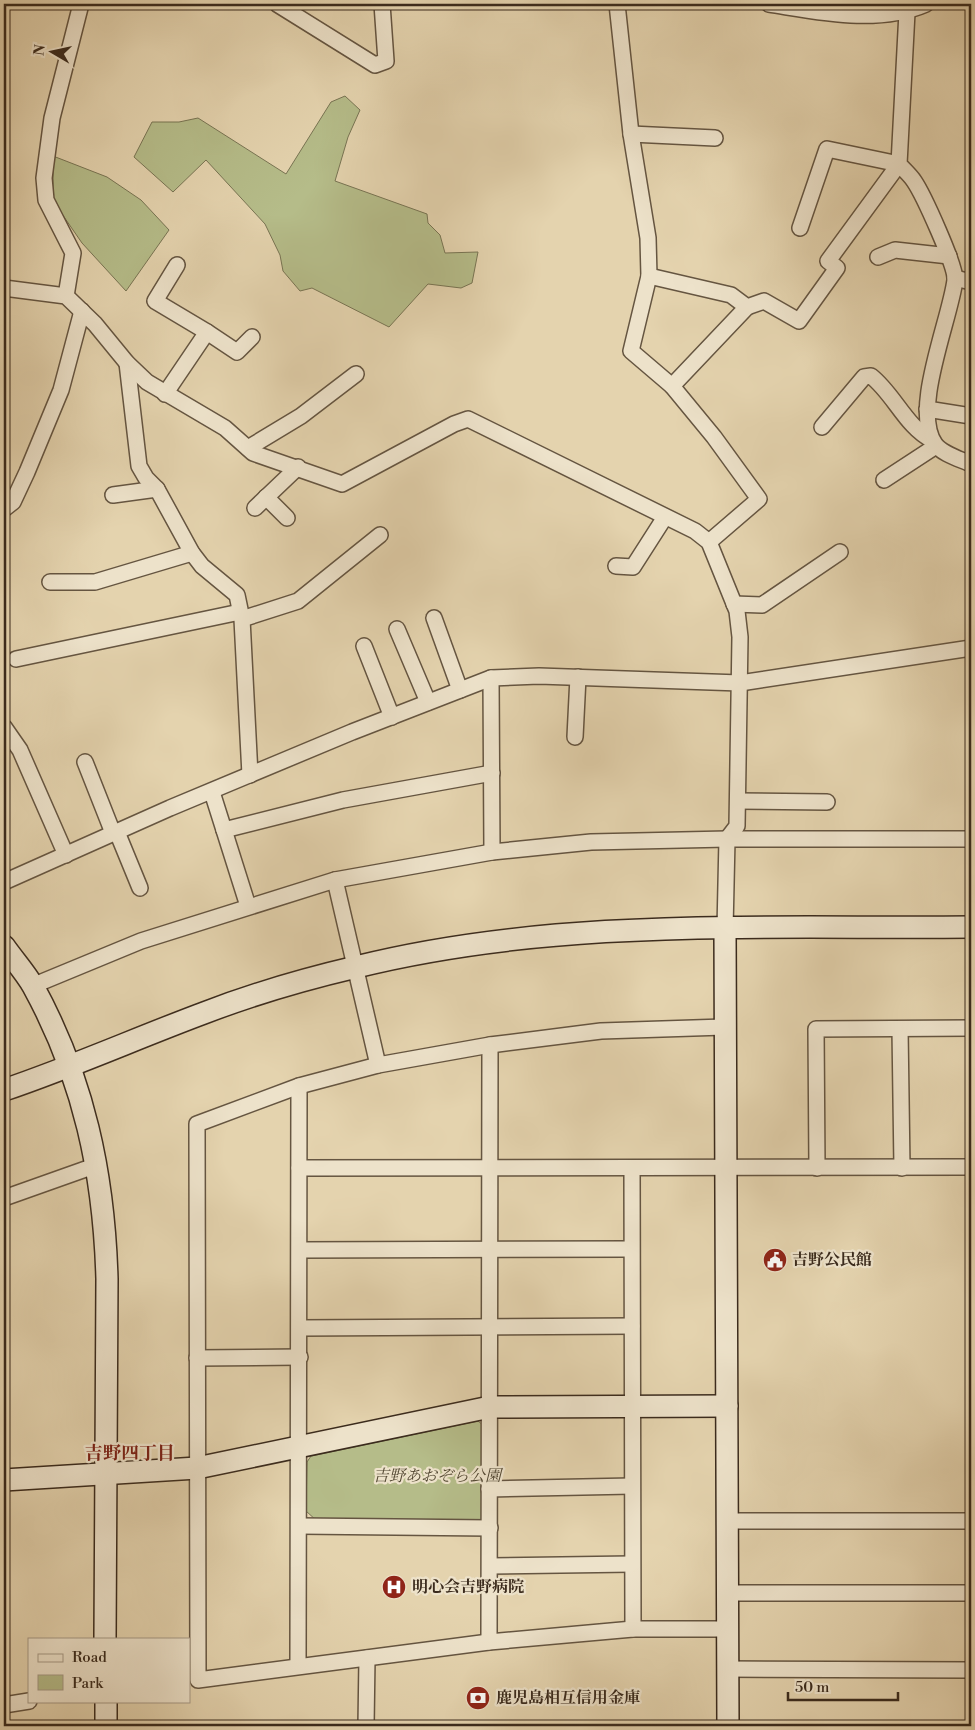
<svg xmlns="http://www.w3.org/2000/svg" width="975" height="1730" viewBox="0 0 975 1730" font-family="'Libre Bodoni','Noto Serif JP',serif">
	<style>
		.green { fill: #b5bc89; stroke: #787453 }
		.lines { fill: none; stroke-linecap: round; stroke-linejoin: round }
		.street-casing { stroke: #655541; stroke-width: 18 }
		.secondary-casing { stroke: #3b2b1d; stroke-width: 24 }
		.street { stroke: #ede2ca; stroke-width: 15 }
		.secondary { stroke: #ede2ca; stroke-width: 21 }
		.labels { text-anchor: middle; dominant-baseline: central; stroke-width: 4.5; stroke-linejoin: round; paint-order: stroke }
		.poi-label { font-size: 16px; font-weight: bold; fill: #3b2b1d; stroke: #ede2ca; text-anchor: start }
		.park-label { font-size: 16px; font-style: italic; fill: #534833; stroke: #ede2ca }
		.neighbourhood-label { font-size: 18px; font-weight: bold; fill: #7a1f14; stroke: #ede2ca }
	</style>
	<rect width="100%" height="100%" fill="#e4d3ae"/>
	<filter id="stains"><feTurbulence type="fractalNoise" baseFrequency=".004" numOctaves="4"/><feColorMatrix values="0 0 0 0 .2 0 0 0 0 .09 0 0 0 0 .02 0 0 0 .5 -.17"/></filter>
	<radialGradient id="worn" r=".72"><stop offset=".6" stop-color="#630" stop-opacity="0"/><stop offset="1" stop-color="#630" stop-opacity=".3"/></radialGradient>
	<!-- green -->
	<g class="green">
		<polygon points="345,96 360,110 348,137 335,181 427,214 428,223 440,235 445,253 478,252 472,283 461,288 428,284 389,327 312,288 300,291 283,271 280,255 265,224 206,160 173,192 134,157 152,122 179,122 198,118 286,174 331,102"/>
		<polygon points="53,156 107,177 141,200 169,230 126,291 82,243 53,201"/>
		<polygon points="478,1421 484,1426 483,1518 477,1522 317,1521 306,1511 307,1462 311,1456"/>
	</g>
	<g class="lines">
		<!-- street casing -->
		<g class="street-casing">
			<g id="street">
				<polyline points="277,4 375,65 386,61 382,4"/>
				<polyline points="617,4 631,134 648,238 649,276 631,351 672,386 714,437 759,499 709,542"/>
				<path d="M 769,4 C 820,12 877,25 926,4"/>
				<path d="M 907,12 L 899,164 C 904,170 910,175 914,181 C 923,194 956,266 955,280 C 950,320 911,410 935,444 C 942,454 960,459 971,464"/>
				<polyline points="631,134 715,138"/>
				<polyline points="878,257 895,250 949,256"/>
				<polyline points="177,265 155,301 207,332"/>
				<polyline points="649,276 731,295 747,307 764,301 799,321 837,268 828,261 899,164 827,149 800,228"/>
				<polyline points="955,278 971,282"/>
				<polyline points="4,288 66,296 95,324 127,363 147,382 225,428 253,453 342,484 454,424 468,419 695,531 709,542 737,611 740,637 737,826 727,839 725,929"/>
				<polyline points="66,296 73,253 46,200 44,178 52,118 81,4"/>
				<polyline points="127,363 139,466 146,478 157,489 192,553 202,566 237,595 242,619"/>
				<polyline points="672,386 747,307"/>
				<polyline points="165,394 207,332 237,352 252,337"/>
				<polyline points="927,409 971,416"/>
				<path d="M 822,427 L 864,377 L 871,376 C 894,394 906,427 932,440"/>
				<polyline points="248,448 301,416 356,374"/>
				<polyline points="884,480 936,446"/>
				<polyline points="113,495 157,489"/>
				<polyline points="266,497 287,518"/>
				<polyline points="255,508 298,467"/>
				<polyline points="4,509 13,502 27,472 61,390 82,311"/>
				<polyline points="616,566 633,567 665,517"/>
				<polyline points="50,582 95,582 192,553"/>
				<polyline points="734,604 762,605 840,552"/>
				<polyline points="434,618 460,690"/>
				<polyline points="397,629 428,702"/>
				<polyline points="364,646 392,717"/>
				<polyline points="16,659 240,612"/>
				<polyline points="491,678 492,852"/>
				<polyline points="4,727 20,750 66,855"/>
				<polyline points="575,737 578,677"/>
				<polyline points="85,762 113,833"/>
				<polyline points="250,775 242,619 298,601 380,535"/>
				<polyline points="212,792 248,906"/>
				<polyline points="738,801 827,802"/>
				<polyline points="224,830 343,800 492,773"/>
				<polyline points="117,832 140,888"/>
				<polyline points="335,880 378,1065"/>
				<polyline points="4,882 170,808 352,732 491,678 539,676 740,683 971,648"/>
				<polyline points="32,986 141,941 335,880 492,852 591,842 727,839 971,839"/>
				<polyline points="724,1027 601,1031 490,1045 378,1065 299,1086 197,1124 198,1680 489,1642 633,1629 727,1629"/>
				<polyline points="900,1029 902,1168"/>
				<polyline points="299,1168 971,1167"/>
				<polyline points="632,1168 633,1629"/>
				<polyline points="817,1168 816,1029 971,1028"/>
				<polyline points="4,1198 97,1165"/>
				<polyline points="300,1250 631,1249"/>
				<polyline points="300,1328 632,1326"/>
				<polyline points="197,1358 300,1357"/>
				<polyline points="489,1489 632,1486"/>
				<polyline points="727,1521 971,1521"/>
				<polyline points="300,1526 490,1528"/>
				<polyline points="490,1566 632,1564"/>
				<polyline points="727,1593 971,1593"/>
				<polyline points="489,1642 490,1045"/>
				<polyline points="298,1666 299,1086"/>
				<polyline points="727,1669 971,1670"/>
				<polyline points="4,1705 29,1701"/>
				<polyline points="366,1726 367,1658"/>
			</g>
		</g>
		<!-- secondary casing -->
		<g class="secondary-casing">
			<g id="secondary">
				<polyline points="725,929 728,1726"/>
				<path d="M 4,946 C 13,959 25,972 33,986 C 84,1079 104,1174 107,1279 L 105,1639"/>
				<path d="M 4,1090 C 72,1067 137,1038 204,1013 C 253,994 305,979 356,967 C 557,917 767,929 971,927"/>
				<polyline points="4,1480 197,1468 490,1407 727,1406"/>
				<polyline points="106,1701 106,1726"/>
			</g>
		</g>
		<!-- street -->
		<use href="#street" class="street"/>
		<!-- secondary -->
		<use href="#secondary" class="secondary"/>
	</g>
	<!-- icons -->
	<defs>
		<g id="civic-disc" transform="scale(1.25)"><circle r="9.5" fill="#8f2418" stroke="#ede2ca"/><path d="M-.6-6.5H3V-4.5H.6V-3L4-1V1h2V6H-6V1h2V-1L-.6-3ZM-1.2 2.5V6h2.4V2.5Z" fill="#fff"/></g>
		<g id="hospital-disc" transform="scale(1.25)"><circle r="9.5" fill="#8f2418" stroke="#ede2ca"/><path d="M-5-5h3v3.5h4V-5h3V5h-3V1.5h-4V5h-3Z" fill="#fff"/></g>
		<g id="bank-disc" transform="scale(1.25)"><circle r="9.5" fill="#8f2418" stroke="#ede2ca"/><path d="M-6-4H6V4H-6ZM0-2.3a2.3 2.3 0 1 0 0 4.6a2.3 2.3 0 1 0 0-4.6Z" fill="#fff"/></g>
	</defs>
	<g fill-rule="evenodd">
		<use href="#civic-disc" x="775" y="1260"/>
		<use href="#hospital-disc" x="394" y="1587"/>
		<use href="#bank-disc" x="478" y="1698"/>
	</g>
	<g class="labels">
		<!-- poi labels -->
		<g class="poi-label">
			<text x="792" y="1260">吉野公民館</text>
			<text x="412" y="1587">明心会吉野病院</text>
			<text x="496" y="1698">鹿児島相互信用金庫</text>
		</g>
		<!-- park labels -->
		<g class="park-label">
			<text x="437" y="1476">吉野あおぞら公園</text>
		</g>
		<!-- neighbourhood labels -->
		<g class="neighbourhood-label">
			<text x="130" y="1453">吉野四丁目</text>
		</g>
	</g>
	<!-- margin -->
	<rect width="975" height="1730" fill="none" stroke="#e4d3ae" stroke-width="20"/>
	<rect x="5" y="5" width="965" height="1720" fill="none" stroke="#3b2b1d" stroke-width="2.5"/>
	<rect x="10" y="10" width="955" height="1710" fill="none" stroke="#3b2b1d"/>
	<!-- legend -->
	<rect x="28" y="1638" width="162" height="65" fill="#ede2ca" stroke="#a69985"/>
	<rect x="38" y="1654" width="25" height="8" fill="#ede2ca" stroke="#a69985"/>
	<text x="72" y="1662" font-size="15" fill="#3b2b1d">Road</text>
	<rect x="38" y="1675" width="25" height="15" fill="#b5bc89" stroke="#a69985"/>
	<text x="72" y="1688" font-size="15" fill="#3b2b1d">Park</text>
	<!-- north arrow -->
	<g transform="translate(52 52) rotate(279)" stroke="#ede2ca" stroke-width="4" paint-order="stroke">
	<path d="M0-4L9 19L0 12L-9 19Z" fill="#3b2b1d"/>
	<text y="-8" font-size="14" font-weight="bold" text-anchor="middle" fill="#3b2b1d">N</text>
	</g>
	<!-- scale -->
	<path d="M788 1692v8h110v-8" fill="none" stroke="#3b2b1d" stroke-width="2.5"/>
	<text x="795" y="1692" font-size="15" fill="#3b2b1d" stroke="#ede2ca" stroke-width="4" paint-order="stroke">50 m</text>
	<rect width="100%" height="100%" filter="url(#stains)"/>
	<rect width="100%" height="100%" fill="url(#worn)"/>
</svg>
